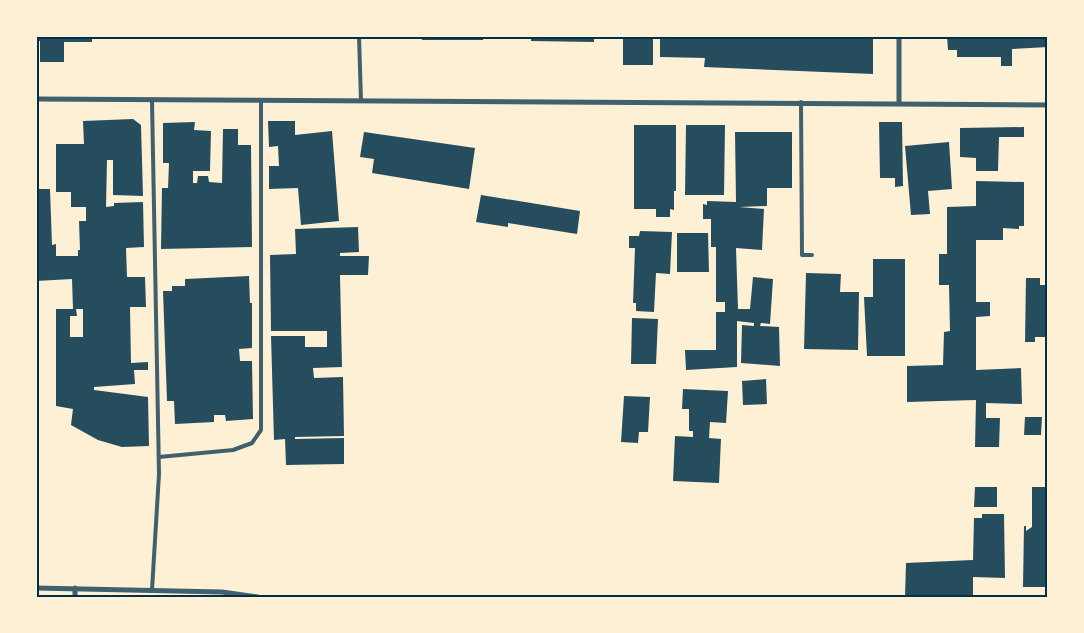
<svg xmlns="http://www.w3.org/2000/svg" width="1084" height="633" viewBox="0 0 1084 633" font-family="Commissioner,sans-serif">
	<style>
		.building { fill: #264d5e; fill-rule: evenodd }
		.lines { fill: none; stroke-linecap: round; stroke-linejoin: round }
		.service { stroke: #3f606c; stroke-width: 4 }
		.minor { stroke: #3f606c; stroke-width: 5 }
		.neatline { fill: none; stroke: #003049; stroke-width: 2 }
	</style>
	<rect width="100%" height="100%" fill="#fdf0d5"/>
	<!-- building -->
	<g class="building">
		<polygon points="36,36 92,36 92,42 64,42 64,62 40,62 40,41 36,41"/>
		<rect x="422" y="36" width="61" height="4"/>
		<polygon points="531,36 594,36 594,42 531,41"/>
		<rect x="623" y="36" width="30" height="29"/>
		<polygon points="660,36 873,36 873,74 704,67 705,58 660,57"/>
		<polygon points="947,36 1048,36 1048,47 1012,49 1012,66 1001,66 1001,57 957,57 957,50 948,50"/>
		<path d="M 133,119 L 141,125 L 143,196 L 113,195 L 113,160 L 107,160 L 106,207 L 114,206 L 114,203 L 143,202 L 144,247 L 126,248 L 127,277 L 145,277 L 146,307 L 130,307 L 131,363 L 148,362 L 148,370 L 134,370 L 135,384 L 94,387 L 94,390 L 148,397 L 149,446 L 122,447 L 98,440 L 71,425 L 73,409 L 56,406 L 56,309 L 73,309 L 72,279 L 36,281 L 36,189 L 50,189 L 52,245 L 56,244 L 56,256 L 78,256 L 78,250 L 80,250 L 79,221 L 86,221 L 86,207 L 71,207 L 71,192 L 56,192 L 56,144 L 84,144 L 83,121 ZM 76,309 L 83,309 L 83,337 L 70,337 L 70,316 L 77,316 Z"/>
		<polygon points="268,121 295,121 295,135 332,131 339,221 301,225 298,188 269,189 269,166 279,166 278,146 269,147"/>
		<polygon points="195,122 194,130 211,131 210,171 193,171 193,183 197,183 198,176 208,176 209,182 222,183 223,129 238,129 238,145 251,145 252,247 161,249 162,188 168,188 169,163 163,163 163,123"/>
		<polygon points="879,122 902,122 903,186 895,187 895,178 880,178"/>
		<polygon points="634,125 676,125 676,191 674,191 674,210 670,209 670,217 656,217 656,209 634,209"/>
		<polygon points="686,125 725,125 724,195 685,195"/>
		<polygon points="1024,127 1024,137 999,137 998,171 976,171 976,158 960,157 960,128"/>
		<polygon points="364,132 475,148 469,189 372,173 374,159 360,157"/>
		<polygon points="735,132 792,132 792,188 767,188 767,206 739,207 764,209 762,250 736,248 738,309 750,309 753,277 773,279 770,324 761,323 760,326 779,327 780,366 741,363 742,325 754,326 754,323 737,321 737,367 686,370 685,350 716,350 716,312 725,312 725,302 716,302 716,247 711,247 711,219 703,219 703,204 707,205 707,201 736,202"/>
		<polygon points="949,142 952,189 928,191 930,214 911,215 905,146"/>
		<polygon points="976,181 1024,182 1024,226 1019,226 1019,229 1003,228 1003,240 976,240 976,302 990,302 990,316 976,317 976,370 1021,368 1022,404 986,403 986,418 1000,418 999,447 975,447 976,400 907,402 907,366 943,365 944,332 950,331 949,285 939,285 939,254 947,254 947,207 976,206"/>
		<polygon points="481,195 580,211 577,234 508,223 508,227 476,222"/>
		<polygon points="358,227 359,252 340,253 340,256 369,256 368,275 340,275 342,367 313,368 314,378 343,377 344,436 295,437 295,439 344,438 344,464 286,465 285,439 274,440 271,336 305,336 305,347 327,347 327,331 271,331 270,255 296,254 295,229"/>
		<polygon points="640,231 672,232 670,274 656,273 654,312 636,311 636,303 633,303 635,248 629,248 629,236 639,236"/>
		<polygon points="677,233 708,233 709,272 677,272"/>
		<polygon points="873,259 905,259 905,356 867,356 864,297 873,297"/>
		<polygon points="806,273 841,274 840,292 859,292 858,350 804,349"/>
		<polygon points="249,276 250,303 252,303 252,348 239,349 240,361 252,361 253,419 226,421 225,415 214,415 214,422 175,424 174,401 167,401 163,291 172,291 172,286 185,286 185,279"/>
		<polygon points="1026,278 1040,278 1040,285 1048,285 1047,337 1035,337 1035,342 1025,342"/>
		<polygon points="632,318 658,319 656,364 631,364"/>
		<polygon points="766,379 767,404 743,405 742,381"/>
		<polygon points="683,389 728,391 726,423 710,422 709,438 721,439 719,483 673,481 675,436 693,437 693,431 689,431 689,409 682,409"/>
		<polygon points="624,396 650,397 648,432 639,432 638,443 621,442"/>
		<polygon points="1025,417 1042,417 1041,435 1024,435"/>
		<polygon points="975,487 997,487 997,507 974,507"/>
		<polygon points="1032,487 1048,487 1048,580 1045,580 1045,587 1023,587 1024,526 1026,526 1026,531 1032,527"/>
		<polygon points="982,514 1004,514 1005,578 973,577 973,597 905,597 906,563 973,560 974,518 982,518"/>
	</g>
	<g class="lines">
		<!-- service -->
		<g class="service">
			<polyline points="359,36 361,101"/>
			<polyline points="801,102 802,255 812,255"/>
			<polyline points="159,457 233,450 252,443 261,430 261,101"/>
			<polyline points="152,590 159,474 152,101"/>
		</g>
		<!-- minor -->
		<g class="minor">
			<polyline points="899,36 899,103"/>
			<polyline points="36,99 1048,105"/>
			<polyline points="36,588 222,592 258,597"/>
			<polyline points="75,597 75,588"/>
		</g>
	</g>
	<!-- border -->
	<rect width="1084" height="633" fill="none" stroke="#fdf0d5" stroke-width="75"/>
	<rect x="38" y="38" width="1008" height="558" class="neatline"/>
</svg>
